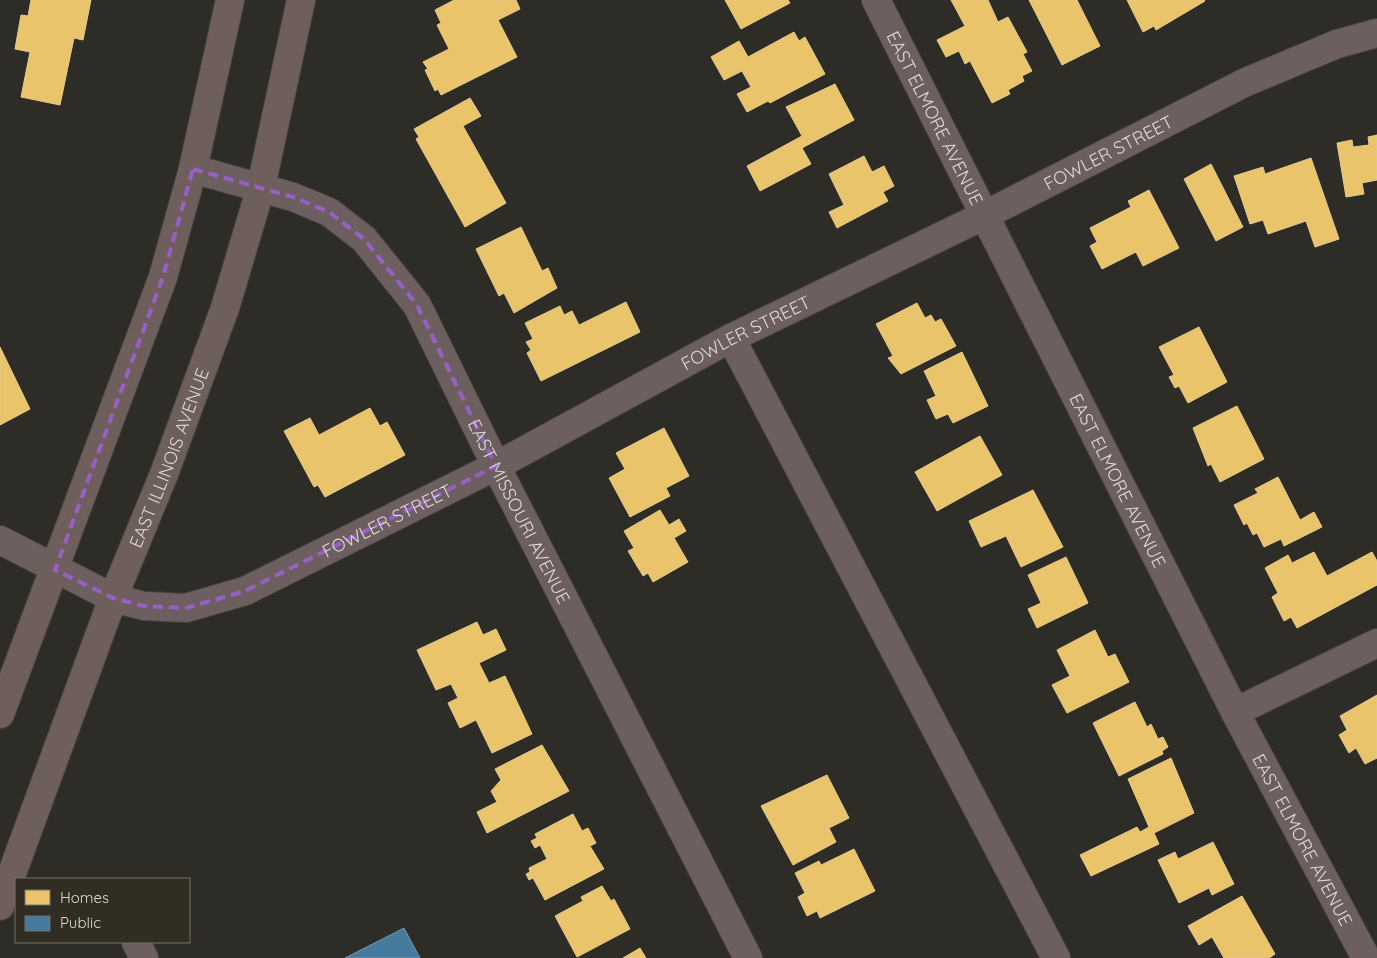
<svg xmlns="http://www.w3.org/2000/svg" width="1377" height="958" viewBox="0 0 1377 958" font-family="Quicksand,sans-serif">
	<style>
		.homes { fill: #e9c46a; stroke: #e5cb8a }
		.public { fill: #457b9d; stroke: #7398ae }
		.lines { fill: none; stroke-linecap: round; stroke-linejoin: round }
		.minor-casing { stroke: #494743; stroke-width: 30 }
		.major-casing { stroke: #494743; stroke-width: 30 }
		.minor { stroke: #6d5f5f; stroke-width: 28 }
		.major { stroke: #6e5f5d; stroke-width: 28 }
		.marked { fill: none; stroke: #9860c5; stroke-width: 4; stroke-dasharray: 10 6; stroke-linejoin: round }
		.labels { text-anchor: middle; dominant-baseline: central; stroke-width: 5; stroke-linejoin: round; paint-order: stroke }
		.street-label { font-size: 18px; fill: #dddad4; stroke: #322d23 }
	</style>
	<rect width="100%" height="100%" fill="#2e2c26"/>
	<!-- homes -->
	<g class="homes">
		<polygon points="31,0 91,0 83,40 74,38 60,105 21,97 30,52 15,49 21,15 28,16"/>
		<polygon points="454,0 516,0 520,9 498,20 517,57 441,95 438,89 435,91 425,70 428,69 423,62 449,49 437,25 441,23 435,10"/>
		<polygon points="725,0 788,0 790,3 741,29"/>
		<polygon points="951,0 988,0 998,22 1008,17 1027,52 1023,54 1032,71 1022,76 1024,81 1008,90 1010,94 992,103 970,61 965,64 959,51 946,57 937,40 965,26"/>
		<polygon points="1029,0 1077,0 1100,46 1062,65"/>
		<polygon points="1127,0 1204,0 1205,1 1156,30 1154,26 1143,32"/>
		<polygon points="794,32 799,41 805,37 825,74 770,103 768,101 747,112 737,94 751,87 742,71 724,80 711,57 739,41 748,57"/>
		<polygon points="835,84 854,120 802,148 811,164 760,191 747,166 802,136 786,107"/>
		<polygon points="470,98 481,116 463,126 506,203 465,227 416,139 419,137 414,129"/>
		<polygon points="1377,135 1377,180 1362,183 1364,194 1346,197 1337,143 1352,140 1353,147 1369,145 1368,137"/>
		<polygon points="864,156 872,172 884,166 894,186 883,192 888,201 837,228 829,212 844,205 829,174"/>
		<polygon points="1311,158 1339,239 1315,247 1306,221 1268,234 1263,220 1250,224 1234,176 1263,167 1265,174"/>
		<polygon points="1211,164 1243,227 1216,241 1184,179"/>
		<polygon points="1149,190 1179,248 1143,266 1136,252 1102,269 1090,246 1097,242 1090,228 1131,207 1128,201"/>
		<polygon points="521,227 542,271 548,268 557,288 514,313 504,293 499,296 476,249"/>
		<polygon points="626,302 640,332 541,381 527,353 531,350 526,342 533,339 525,323 560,306 564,315 572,311 579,325"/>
		<polygon points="917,303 925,318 931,315 935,322 941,319 956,346 901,374 888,358 893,356 876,324"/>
		<polygon points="1199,327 1227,382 1188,403 1179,386 1175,388 1169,377 1174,375 1159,347"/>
		<polygon points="0,347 30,409 0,425"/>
		<polygon points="962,352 988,406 953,423 948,414 936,419 927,400 936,396 924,371"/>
		<polygon points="1237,406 1264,459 1220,482 1211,464 1208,466 1193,428"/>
		<polygon points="370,408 380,426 387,422 405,455 325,497 318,485 314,487 284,431 310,418 319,435"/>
		<polygon points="664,428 689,476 666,488 670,496 630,517 609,478 625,469 616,453"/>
		<polygon points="980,436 1002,475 937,511 915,472"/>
		<polygon points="1278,477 1300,520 1314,512 1322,527 1284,546 1281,539 1264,547 1257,533 1253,535 1247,523 1244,525 1234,505 1258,493 1255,489"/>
		<polygon points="1033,490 1063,547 1021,567 1006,536 981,547 969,521"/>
		<polygon points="660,510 669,525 679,519 686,531 674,538 688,562 653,582 648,573 643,576 628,551 634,548 624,531"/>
		<polygon points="1314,552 1327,576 1372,552 1377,561 1377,585 1297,628 1291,617 1284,621 1272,597 1278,593 1265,568 1288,555 1292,563"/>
		<polygon points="1066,557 1088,603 1037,628 1028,609 1041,603 1028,575"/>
		<polygon points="477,622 483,635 496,629 506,650 479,663 489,683 505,676 532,734 492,753 476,720 460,728 448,703 458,698 451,684 436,690 417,650"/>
		<polygon points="1095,630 1108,657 1115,654 1129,682 1067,713 1052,685 1070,676 1057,650"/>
		<polygon points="1377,695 1377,758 1365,764 1356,748 1349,753 1339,735 1347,730 1340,716"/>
		<polygon points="1135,702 1147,727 1151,724 1158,739 1163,737 1168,747 1162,751 1163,754 1119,776 1093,723"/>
		<polygon points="542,745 569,791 487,833 477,812 497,802 491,791 501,780 495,769"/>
		<polygon points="1171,758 1194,813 1154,833 1159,844 1091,876 1080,855 1137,827 1140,832 1149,827 1128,779"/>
		<polygon points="827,775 849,818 829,828 836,842 793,865 761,806"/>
		<polygon points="573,814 582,831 588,828 596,843 590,846 604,869 545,900 533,878 529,880 526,874 530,872 529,868 547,859 540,845 535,848 531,841 537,838 535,834"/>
		<polygon points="1213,842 1234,884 1212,895 1209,888 1179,903 1158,860 1175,852 1178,859"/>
		<polygon points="854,849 875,891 820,918 817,911 807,916 798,897 805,893 795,873 819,861 821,865"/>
		<polygon points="602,886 611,901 614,899 630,929 577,957 555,916 583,901 581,897"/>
		<polygon points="1242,896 1275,954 1269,958 1224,958 1212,937 1199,945 1188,926"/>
		<polygon points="640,948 646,958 623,958"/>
	</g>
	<!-- public -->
	<polygon class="public" points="404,928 420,958 345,958"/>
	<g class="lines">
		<!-- minor casing -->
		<g class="minor-casing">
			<g id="minor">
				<path id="s1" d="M 876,0 L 1235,712 L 1366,958"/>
				<path id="s2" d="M 193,169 L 293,197 L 329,212 L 364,239 L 417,305 L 496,466 L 748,958"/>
				<polyline points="731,338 1056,958"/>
				<path id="s3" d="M 0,540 L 113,598 L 144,606 L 186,608 L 245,591 L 496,466 L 731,338 L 985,215 L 1246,82 L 1337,44 L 1377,33"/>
				<polyline points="1235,712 1377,643"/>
				<polyline points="136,942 144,958"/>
			</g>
		</g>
		<!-- major casing -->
		<g class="major-casing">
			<g id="major">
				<polyline points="0,714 163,277 193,169 230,0"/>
				<path id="s4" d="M 0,906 L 113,598 L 164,474 L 225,308 L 261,187 L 301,0"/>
			</g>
		</g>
		<!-- minor -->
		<use href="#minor" class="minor"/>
		<!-- major -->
		<use href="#major" class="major"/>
	</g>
	<!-- marked area -->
	<path class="marked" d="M 193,169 L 293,197 L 329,212 L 364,239 L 417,305 L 496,466 L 245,591 L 186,608 L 144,606 L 113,598 L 55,570 L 163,277 Z"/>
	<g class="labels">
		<!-- street labels -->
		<g class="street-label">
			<text stroke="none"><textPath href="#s1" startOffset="132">EAST ELMORE AVENUE</textPath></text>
			<text stroke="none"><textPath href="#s3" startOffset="1231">FOWLER STREET</textPath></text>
			<text stroke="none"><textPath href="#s3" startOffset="826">FOWLER STREET</textPath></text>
			<text stroke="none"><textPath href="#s4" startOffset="479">EAST ILLINOIS AVENUE</textPath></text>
			<text stroke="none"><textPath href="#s1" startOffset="538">EAST ELMORE AVENUE</textPath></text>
			<text stroke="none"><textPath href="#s2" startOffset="502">EAST MISSOURI AVENUE</textPath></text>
			<text stroke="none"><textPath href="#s3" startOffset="421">FOWLER STREET</textPath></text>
			<text stroke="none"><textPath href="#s1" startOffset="942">EAST ELMORE AVENUE</textPath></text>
		</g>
	</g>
	<!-- legend -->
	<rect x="15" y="878" width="175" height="65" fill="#322d23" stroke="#76726a"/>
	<rect x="25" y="890" width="25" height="15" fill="#e9c46a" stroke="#76726a"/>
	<text x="60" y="903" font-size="15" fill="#dddad4">Homes</text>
	<rect x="25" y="916" width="25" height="15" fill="#457b9d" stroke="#76726a"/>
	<text x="60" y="928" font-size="15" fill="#dddad4">Public</text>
</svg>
